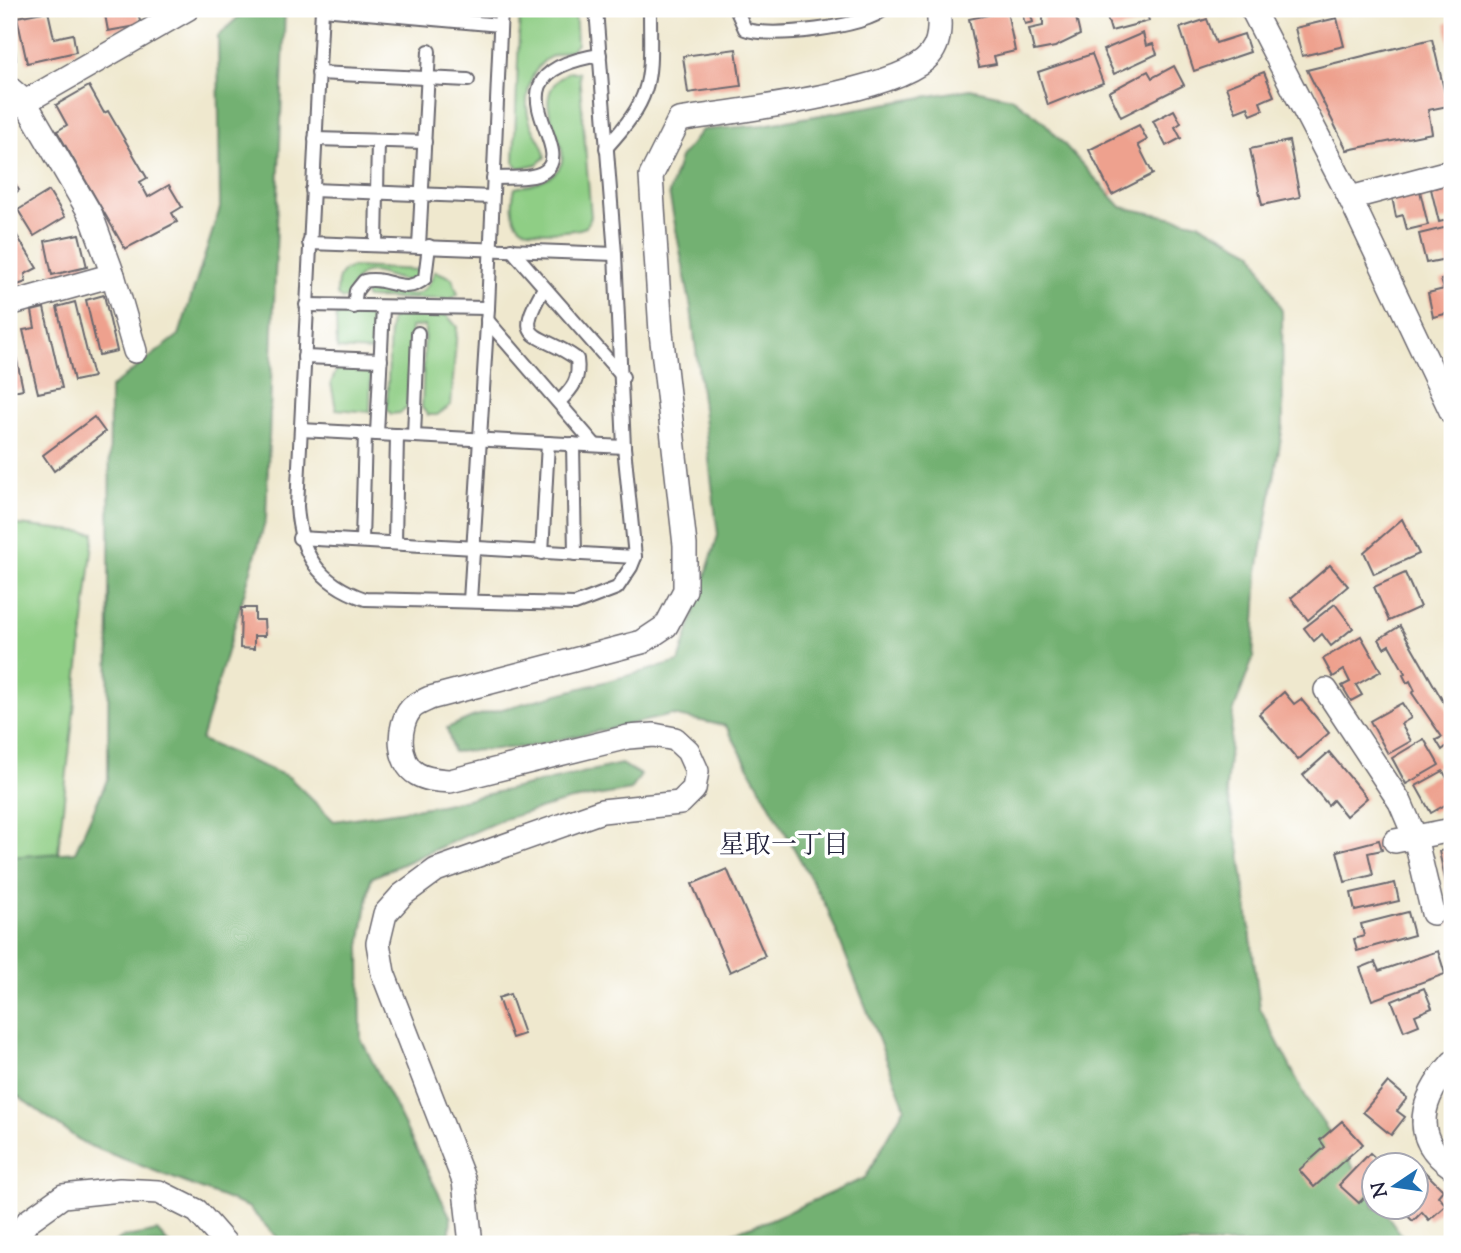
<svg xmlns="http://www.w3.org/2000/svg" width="1461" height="1253" viewBox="0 0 1461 1253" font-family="'Sorts Mill Goudy','Noto Serif JP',serif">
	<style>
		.green { fill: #8fce85; stroke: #587860; stroke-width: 2 }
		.forest { fill: #73b172; stroke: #4a6a56; stroke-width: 2 }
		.building { fill: #eea18e }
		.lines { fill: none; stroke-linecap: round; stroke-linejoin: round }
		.lane-casing { stroke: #6a676e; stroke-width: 16 }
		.street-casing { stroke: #6a676e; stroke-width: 26 }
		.lane { stroke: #fff; stroke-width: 12 }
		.street { stroke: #fff; stroke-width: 23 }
		.labels { text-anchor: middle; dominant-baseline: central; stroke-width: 7; stroke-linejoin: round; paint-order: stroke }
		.neighbourhood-label { font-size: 26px; fill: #22223b; stroke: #fff }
	</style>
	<rect width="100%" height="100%" fill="#fff"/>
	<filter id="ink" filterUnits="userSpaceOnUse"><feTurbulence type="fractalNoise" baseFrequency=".0143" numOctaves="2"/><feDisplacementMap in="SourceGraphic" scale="14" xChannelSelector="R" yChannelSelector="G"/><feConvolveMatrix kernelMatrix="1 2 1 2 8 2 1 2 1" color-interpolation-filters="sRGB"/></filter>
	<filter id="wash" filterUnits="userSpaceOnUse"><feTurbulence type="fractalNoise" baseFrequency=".00686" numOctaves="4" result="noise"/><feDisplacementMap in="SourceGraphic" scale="28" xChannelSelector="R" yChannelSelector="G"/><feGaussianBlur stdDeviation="1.57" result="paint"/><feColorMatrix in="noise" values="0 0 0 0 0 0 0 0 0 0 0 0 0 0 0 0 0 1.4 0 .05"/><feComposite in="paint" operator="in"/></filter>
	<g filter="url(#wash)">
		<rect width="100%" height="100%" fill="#efe8ce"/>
		<!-- green -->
		<g class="green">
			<path d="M 520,9 L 575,9 L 577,44 C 570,54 554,52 544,61 C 528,75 523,103 530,122 C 534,135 544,143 545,157 L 537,164 L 519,168 L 514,162 Z"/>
			<path d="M 570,71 L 579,73 L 591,217 L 586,227 C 573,232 531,235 520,226 C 510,217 512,199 515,188 C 623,169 503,109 570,71 Z"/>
			<path d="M 353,267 L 419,270 L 415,280 C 389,286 362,249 348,298 L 342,299 L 337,295 C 337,280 338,271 353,267 Z"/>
			<path d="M 435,271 L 452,278 L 458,294 L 451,299 L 366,298 L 365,291 L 377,284 C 404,295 422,306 435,271 Z"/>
			<polygon points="397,314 447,315 457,327 451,405 437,415 428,415 422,408 425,326 411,327 407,408 400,413 391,414 387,409 390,327 391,319"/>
			<polygon points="336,315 375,316 373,351 337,349"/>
			<polygon points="337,369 371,369 370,412 336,409 331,383"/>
			<polygon points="9,524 94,533 57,861 9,855"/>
		</g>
		<!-- forest -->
		<g class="forest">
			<polygon points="247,9 285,9 266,519 201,740 289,777 334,821 440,805 621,764 641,775 631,790 567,801 501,820 371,878 360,946 361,1039 451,1218 449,1244 283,1244 248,1207 85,1144 9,1090 9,857 75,852 108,778 110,388 179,335 220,208 218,36"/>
			<polygon points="970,89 1012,98 1043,121 1121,207 1199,223 1253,252 1282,311 1283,426 1258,571 1253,658 1233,713 1226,790 1240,852 1260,1008 1309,1103 1373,1195 1374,1208 1382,1208 1408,1244 699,1244 767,1221 865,1178 905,1107 827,908 726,726 672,715 526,747 453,752 447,728 472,717 679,662 718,535 691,308 669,193 680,158 702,130 763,125"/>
			<polygon points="157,1231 169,1244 112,1244 121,1238"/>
		</g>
		<g id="blocks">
			<!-- building -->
			<g class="building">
				<polygon points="104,9 137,9 141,25 108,31"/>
				<polygon points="1021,9 1029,9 1033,22 1025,24"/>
				<polygon points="1043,9 1074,9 1080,35 1055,47 1034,51 1029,29 1043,26"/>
				<polygon points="1111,9 1146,9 1149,21 1111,31 1105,10"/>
				<polygon points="1165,9 1194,9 1194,10 1168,16"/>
				<polygon points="48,11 54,38 73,34 76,52 27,63 17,17"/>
				<polygon points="1007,11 1015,51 994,56 996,64 979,67 969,19"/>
				<polygon points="1337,18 1344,46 1302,56 1295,28"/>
				<polygon points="1207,19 1216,43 1244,34 1250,52 1194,71 1180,28"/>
				<polygon points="1452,22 1452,60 1451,60 1446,23"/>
				<polygon points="1143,33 1146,46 1153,44 1157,54 1114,74 1103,50"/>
				<polygon points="9,37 14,37 16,60 9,62"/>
				<polygon points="1432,39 1448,106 1428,110 1432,133 1347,150 1307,70"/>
				<polygon points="736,49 741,86 688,93 683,56"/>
				<polygon points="1092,54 1103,83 1048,105 1038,72"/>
				<polygon points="1174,66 1184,85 1121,117 1109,92 1148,71 1152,78"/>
				<polygon points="1264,72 1274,96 1260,102 1263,110 1251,115 1248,107 1236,112 1226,87"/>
				<polygon points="89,86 104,113 108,111 147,178 140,182 148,197 169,185 182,207 172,213 177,222 125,249 57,131 67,125 56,105"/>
				<polygon points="1174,110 1181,123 1175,127 1181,138 1166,146 1153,121"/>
				<polygon points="1139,125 1147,140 1138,145 1153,174 1112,195 1089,150"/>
				<polygon points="1289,141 1300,197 1262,205 1250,149"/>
				<polygon points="9,175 19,190 9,198"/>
				<polygon points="1452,183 1452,219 1439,222 1431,189"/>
				<polygon points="49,191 65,217 34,236 18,210"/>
				<polygon points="1420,191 1428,225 1407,230 1403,215 1396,217 1392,197"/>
				<polygon points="11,226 37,268 25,274 26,282 9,288 9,227"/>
				<polygon points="1452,226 1452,267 1448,268 1446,259 1426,263 1419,234"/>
				<polygon points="79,234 87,267 52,275 45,241"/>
				<polygon points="1452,277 1452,322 1451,322 1449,313 1433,317 1428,293 1444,289 1441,280"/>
				<polygon points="104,295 117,351 99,355 86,300"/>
				<polygon points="75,302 93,377 74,381 57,307"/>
				<polygon points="44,308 62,388 38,393 23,330 35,328 32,311"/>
				<polygon points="12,337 23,389 9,392 9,338"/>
				<polygon points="94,417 105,432 54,471 43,455"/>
				<polygon points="1402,519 1419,554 1374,574 1364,552"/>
				<polygon points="1330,565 1348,586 1308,620 1291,598"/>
				<polygon points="1405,573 1420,607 1389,621 1374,587"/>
				<polygon points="1335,604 1353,628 1331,646 1322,634 1314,641 1304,628"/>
				<polygon points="241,608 255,608 255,620 264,620 265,636 254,636 254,649 240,648"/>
				<polygon points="1400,626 1452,717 1452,755 1447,746 1442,750 1436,740 1442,737 1412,693 1415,691 1410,681 1407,683 1403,675 1405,673 1389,645 1384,648 1379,639"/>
				<polygon points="1361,636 1381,671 1356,685 1362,695 1351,701 1342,686 1350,682 1344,670 1333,677 1323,659"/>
				<polygon points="1284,692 1294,704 1301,699 1329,733 1298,760 1259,714"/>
				<polygon points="1402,703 1411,718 1401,724 1411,741 1388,754 1370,721"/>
				<polygon points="1424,739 1439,765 1406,784 1392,758"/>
				<polygon points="1329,752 1367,798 1346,816 1333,800 1328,805 1303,775"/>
				<polygon points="1443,771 1452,787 1452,801 1431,813 1416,786"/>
				<polygon points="1379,840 1382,850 1368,853 1373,875 1345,882 1337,851"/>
				<polygon points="1452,849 1452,887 1447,888 1439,851"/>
				<polygon points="727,869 765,956 730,972 692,884"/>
				<polygon points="1395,883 1399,901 1355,911 1351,893"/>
				<polygon points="1452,903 1452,924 1448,925 1443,906"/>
				<polygon points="1408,912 1414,935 1357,951 1354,939 1364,936 1361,924"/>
				<polygon points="1438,951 1445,974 1372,1000 1360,968 1375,962 1379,971"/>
				<polygon points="1424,988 1432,1008 1415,1015 1419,1025 1404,1031 1392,1001"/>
				<polygon points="510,994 524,1034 512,1038 498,998"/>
				<polygon points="1388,1082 1407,1098 1397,1111 1405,1117 1391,1135 1363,1112"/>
				<polygon points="1342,1121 1363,1144 1314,1187 1299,1170 1325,1147 1320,1140"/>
				<polygon points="1370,1153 1384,1166 1374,1166 1374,1187 1359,1203 1339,1185"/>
				<polygon points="1419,1166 1443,1190 1438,1196 1446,1205 1429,1220 1422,1212 1413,1221 1399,1208 1416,1208 1416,1169"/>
			</g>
		</g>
	</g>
	<g filter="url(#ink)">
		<use href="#blocks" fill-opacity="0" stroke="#6a676e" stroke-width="2"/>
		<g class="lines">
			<!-- lane casing -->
			<g class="lane-casing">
				<g id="lane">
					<path d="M 322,9 L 297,506 C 300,554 318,583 365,599 L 575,604 L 617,588 L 631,567 L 635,557 L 624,447 L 615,254 L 596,9"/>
					<polyline points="322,9 500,25"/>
					<path d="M 736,9 L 745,29 C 767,39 868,27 884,9"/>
					<polyline points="318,73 468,80"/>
					<polyline points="315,139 425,142"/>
					<path d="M 606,148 C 656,93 650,80 650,9"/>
					<path d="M 493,178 C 508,177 532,180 545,171 C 579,146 478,74 600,55"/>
					<polyline points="312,190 492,197"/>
					<polyline points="309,243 615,254"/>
					<polyline points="376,245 378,141"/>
					<polyline points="419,246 429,51"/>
					<polyline points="511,249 623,377"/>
					<path d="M 544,288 C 510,345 540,331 577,359 C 580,380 573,388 559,402"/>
					<polyline points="306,305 488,308"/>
					<path d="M 354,307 L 356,291 L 364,281 C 387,275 404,297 425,278 L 429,246"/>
					<polyline points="487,320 595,445"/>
					<polyline points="304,357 381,360"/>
					<polyline points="301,430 624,447"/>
					<polyline points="377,434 383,307"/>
					<polyline points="414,436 418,333"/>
					<polyline points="573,444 575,554"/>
					<polyline points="299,538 635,557"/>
					<polyline points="362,541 365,433"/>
					<polyline points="395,543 397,435"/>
					<polyline points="542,553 548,443"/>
					<polyline points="470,601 488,308 501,9"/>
				</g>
			</g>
			<!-- street casing -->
			<g class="street-casing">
				<g id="street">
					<polyline points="1252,9 1350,198 1452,413"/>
					<polyline points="9,88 25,102 91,215 113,275 135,351"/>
					<polyline points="13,106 25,102 187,9"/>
					<polyline points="1350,198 1452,171"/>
					<polyline points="9,304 113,275"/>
					<polyline points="1326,690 1400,802 1415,837 1433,913"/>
					<polyline points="1395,841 1452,830"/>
					<path d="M 1452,1063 C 1422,1097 1408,1137 1452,1167"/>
					<polyline points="12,1244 28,1221 63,1196 120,1190 159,1192 197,1211 226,1244"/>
					<path d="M 471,1244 L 464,1181 L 383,973 L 378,943 L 385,914 L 402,895 L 436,870 L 602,811 L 680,803 L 694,789 L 697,771 L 688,751 L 675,739 L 654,735 L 628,737 L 450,781 C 439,780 427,780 417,774 C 397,763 397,725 411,709 C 415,704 424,701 430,698 L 642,642 L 666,626 L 685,590 L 685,545 L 661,332 L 651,176 L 679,120 C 731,111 899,93 930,55 C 940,43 940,23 938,9"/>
				</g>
			</g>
			<!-- lane -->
			<use href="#lane" class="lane"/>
			<!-- street -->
			<use href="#street" class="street"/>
		</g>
	</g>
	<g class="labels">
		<!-- neighbourhood labels -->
		<g class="neighbourhood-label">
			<text x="784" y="846">星取一丁目</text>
		</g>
	</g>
	<!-- margin -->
	<rect width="1461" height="1253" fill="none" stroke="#fff" stroke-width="35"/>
	<!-- north arrow -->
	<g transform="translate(1395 1186) rotate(257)"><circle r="33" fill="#ffffff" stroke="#a7a7b1" stroke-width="2"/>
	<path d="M0-5L12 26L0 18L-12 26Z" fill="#1f6fb2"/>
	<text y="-10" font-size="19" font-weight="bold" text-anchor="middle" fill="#22223b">N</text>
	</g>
</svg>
